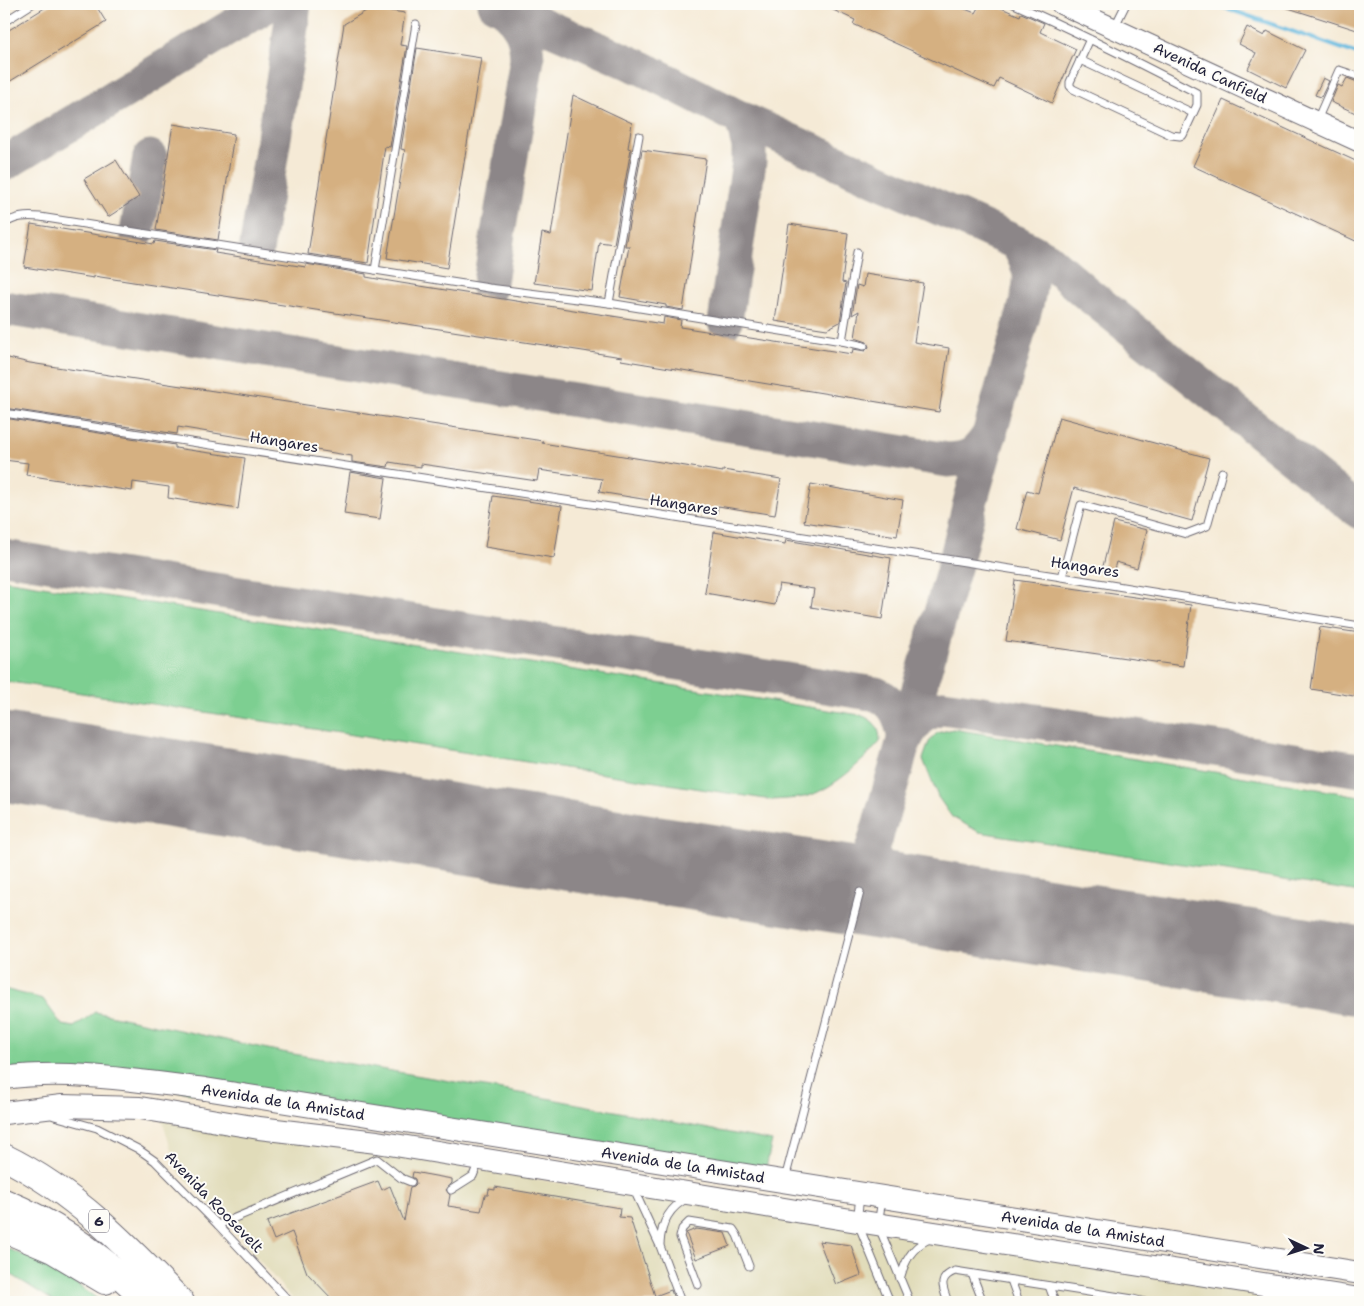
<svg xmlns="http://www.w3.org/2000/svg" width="1364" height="1306" viewBox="0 0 1364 1306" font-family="'Shantell Sans',sans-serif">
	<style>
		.built { fill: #e1dcba }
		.green { fill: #7dcf91; stroke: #507866 }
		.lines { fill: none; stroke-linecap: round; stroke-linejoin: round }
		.stream { stroke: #62b8de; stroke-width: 4 }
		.taxiway { stroke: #8c8688; stroke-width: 35 }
		.runway { stroke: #8c8688; stroke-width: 89 }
		.building { fill: #d5b081 }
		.lane-casing { stroke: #6c6871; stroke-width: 9 }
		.secondary-casing { stroke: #6c6871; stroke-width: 22 }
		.primary-casing { stroke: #6c6871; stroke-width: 24 }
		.highway-casing { stroke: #6c6871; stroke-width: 28 }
		.lane { stroke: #fff; stroke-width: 7 }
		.secondary { stroke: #fff; stroke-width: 20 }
		.primary { stroke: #fff; stroke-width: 22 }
		.highway { stroke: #fff; stroke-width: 26 }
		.labels { text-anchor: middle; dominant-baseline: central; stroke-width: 4; stroke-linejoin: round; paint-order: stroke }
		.shield { fill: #fdfcf7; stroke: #646373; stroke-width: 1 }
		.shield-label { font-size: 14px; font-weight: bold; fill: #22223b }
		.street-label { font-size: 15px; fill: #22223b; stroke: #fdfcf7 }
	</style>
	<rect width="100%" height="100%" fill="#fdfcf7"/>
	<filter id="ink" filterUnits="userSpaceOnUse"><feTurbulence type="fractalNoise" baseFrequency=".02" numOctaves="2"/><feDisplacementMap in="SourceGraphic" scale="10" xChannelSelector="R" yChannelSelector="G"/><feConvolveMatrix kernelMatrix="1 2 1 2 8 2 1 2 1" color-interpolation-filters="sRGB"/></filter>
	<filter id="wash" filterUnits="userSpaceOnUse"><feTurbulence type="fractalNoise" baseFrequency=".0096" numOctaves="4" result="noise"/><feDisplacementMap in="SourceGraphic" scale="20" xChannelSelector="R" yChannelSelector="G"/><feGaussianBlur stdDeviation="1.12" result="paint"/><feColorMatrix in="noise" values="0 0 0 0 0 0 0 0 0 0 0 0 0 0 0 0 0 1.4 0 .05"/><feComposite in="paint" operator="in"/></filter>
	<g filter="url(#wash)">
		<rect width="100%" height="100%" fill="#f5ead6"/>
		<!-- built -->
		<polygon class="built" points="162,1119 615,1192 1360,1302 295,1302 218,1212 177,1170"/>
		<!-- green -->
		<g class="green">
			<path d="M 4,580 L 860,715 C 874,720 880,727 880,742 C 862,762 831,791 804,797 C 794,799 783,799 772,800 L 4,681 Z"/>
			<polygon points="953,729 1360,796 1360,892 979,832 952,817 938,797 923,759 929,742 937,733"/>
			<polygon points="4,989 43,999 62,1025 74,1027 95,1012 282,1052 525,1094 772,1141 766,1168 4,1068"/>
			<polygon points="4,1247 30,1258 71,1280 102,1302 55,1302 4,1270"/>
		</g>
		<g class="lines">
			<!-- stream -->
			<polyline class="stream" points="1214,4 1360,55"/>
			<!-- taxiway -->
			<g class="taxiway">
				<polyline points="495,4 644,69 742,119 1017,243 1047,259 1084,291 1360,512"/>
				<polyline points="4,164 269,4"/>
				<polyline points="137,232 150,157"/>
				<polyline points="256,251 288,49 294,4"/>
				<path d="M 489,288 L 527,59 C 526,33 521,28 505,8"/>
				<path d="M 4,308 L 948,460 C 972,459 977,453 990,434"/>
				<polyline points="725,322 749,162 749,146 742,119"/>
				<path d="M 4,557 L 876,694 C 897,703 901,718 905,740"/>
				<path d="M 905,739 C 916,719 923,714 943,707 L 1360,770"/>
				<path d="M 860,892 L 956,561 L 971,499 L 1026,305 C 1033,276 1032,270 1017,243"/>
			</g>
			<!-- runway -->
			<polyline class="runway" points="4,757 1360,971"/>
		</g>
		<g id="blocks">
			<!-- building -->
			<g class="building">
				<polygon points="51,4 95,4 106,22 4,85 4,33"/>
				<polygon points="820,4 953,4 975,13 980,4 992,4 1020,16 1021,13 1044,23 1040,32 1076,49 1052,103 999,78 994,88 853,24 855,20"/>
				<polygon points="1282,4 1360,4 1360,31 1282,6"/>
				<polygon points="371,8 405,13 400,45 407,46 390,147 385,146 368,263 308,254 344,24"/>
				<polygon points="1247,27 1264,36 1267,31 1305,50 1286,88 1248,69 1256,53 1239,44"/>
				<polygon points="417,48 481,58 447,268 387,258 405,150 401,149"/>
				<polygon points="1323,78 1329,81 1321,97 1315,95"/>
				<polygon points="1347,78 1360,83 1360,115 1331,102 1338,85 1342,87"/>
				<polygon points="573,95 632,123 628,148 631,149 614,244 599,242 592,291 534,283 542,233 551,235"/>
				<polygon points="1223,100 1360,163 1360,243 1193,166"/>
				<polygon points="173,124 234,134 218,240 156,230"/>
				<polygon points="642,150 706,159 683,310 666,307 666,305 620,297 629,246 625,246"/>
				<polygon points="116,160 139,197 108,217 84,179"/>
				<polygon points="31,224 154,244 155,241 216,250 215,253 260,260 306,267 306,264 366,274 366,277 401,283 663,324 664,317 681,320 680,327 852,354 853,349 865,351 869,347 867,342 855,338 859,311 852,315 857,285 863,287 865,274 923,283 914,342 949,348 939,412 621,360 622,357 94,276 94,278 24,267"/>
				<polygon points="789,224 848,233 842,282 846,283 840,322 827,329 775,321"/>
				<polygon points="4,357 30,363 543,441 542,443 723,472 723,470 781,479 775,515 718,506 717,514 660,504 661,502 599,492 602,479 539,470 537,481 421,464 421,467 389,462 388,467 352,462 352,456 178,427 177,434 4,408"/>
				<polygon points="1059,417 1209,458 1192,521 1074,488 1060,540 1017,529 1027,490 1038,493"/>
				<polygon points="4,418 175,445 175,448 245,458 238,509 168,498 169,487 133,482 132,491 26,475 28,463 4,460"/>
				<polygon points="350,472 386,478 380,519 344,514"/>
				<polygon points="811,484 903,500 897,536 804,522"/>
				<polygon points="493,496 562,506 554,558 485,547"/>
				<polygon points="1114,522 1147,530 1137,568 1116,562 1113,573 1102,570"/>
				<polygon points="714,532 785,544 786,540 891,558 882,619 811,607 814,589 779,584 775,605 705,593"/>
				<polygon points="1015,580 1191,605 1183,666 1006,641"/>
				<polygon points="1320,627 1360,633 1360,697 1311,689"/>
				<polygon points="413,1172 452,1179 452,1183 446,1190 450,1195 448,1206 481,1211 485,1195 488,1195 489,1189 495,1190 495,1187 620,1208 619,1217 630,1218 655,1296 671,1290 675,1302 335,1302 307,1273 292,1232 274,1240 267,1222 378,1181 382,1190 390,1186 404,1221 410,1187 414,1186 416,1184 415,1179 412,1177"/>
				<polygon points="696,1229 725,1233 730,1246 696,1259 686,1233"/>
				<polygon points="819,1241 851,1245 861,1275 836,1285"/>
			</g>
		</g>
	</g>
	<g filter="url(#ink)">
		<use href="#blocks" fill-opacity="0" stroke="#6c6871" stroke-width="1"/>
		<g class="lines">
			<!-- lane casing -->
			<g class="lane-casing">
				<g id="lane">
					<path d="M 1014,4 C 1076,31 1137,62 1197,93 L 1197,105 L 1183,135 L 1180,136 L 1171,135 L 1073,89 L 1070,86 L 1070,82 L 1090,39"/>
					<polyline points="4,22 32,4"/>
					<polyline points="1115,26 1126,4"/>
					<polyline points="1080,60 1193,113"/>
					<polyline points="1317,120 1339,70 1360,77"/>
					<path d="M 4,224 C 16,216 26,216 40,217 L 489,288 L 609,303 L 842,341 L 864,346"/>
					<polyline points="375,270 416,24"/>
					<polyline points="609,303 639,136"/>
					<polyline points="842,341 857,252"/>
					<polyline points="4,413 1062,577 1360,626"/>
					<polyline points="1062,577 1081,505 1186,534 1207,526 1222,472"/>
					<polyline points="54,1116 97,1128 138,1149 155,1161 218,1225 290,1302"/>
					<polyline points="785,1179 860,892"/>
					<polyline points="451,1190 473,1176 479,1161"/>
					<polyline points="634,1190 660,1246 681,1302"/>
					<polyline points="860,1197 857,1221 890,1302"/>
					<polyline points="882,1199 878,1225 910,1302"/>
					<polyline points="218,1225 377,1159 401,1178 411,1182"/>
					<path d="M 660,1244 C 661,1224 669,1207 688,1198"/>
					<polyline points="972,1274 983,1302"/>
					<path d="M 900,1279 C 905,1261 911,1248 929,1239"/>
					<polyline points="1011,1280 1019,1302"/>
					<polyline points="698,1285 680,1237 682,1229 689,1222 733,1229 737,1235 749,1266"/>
					<polyline points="1049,1286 1055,1302"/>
					<path d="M 948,1302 C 943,1288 937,1278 955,1271 L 1133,1299 L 1145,1302"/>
				</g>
			</g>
			<!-- secondary casing -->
			<g class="secondary-casing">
				<polyline id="secondary" points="1061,4 1360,142"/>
			</g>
			<!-- primary casing -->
			<g class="primary-casing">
				<g id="primary">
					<path d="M 4,1078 C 71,1069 138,1081 205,1089 L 1360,1273"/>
					<polyline points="4,1113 62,1106 140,1108 259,1128 377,1142 857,1221 1360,1299"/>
				</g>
			</g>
			<!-- highway casing -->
			<g class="highway-casing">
				<g id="highway">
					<path d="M 4,1157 C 74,1191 128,1247 181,1302"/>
					<path d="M 4,1202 C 60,1225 106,1259 148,1302"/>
					<polyline points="4,1229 53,1250 105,1281"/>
				</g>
			</g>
			<!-- lane -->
			<use href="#lane" class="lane"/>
			<!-- secondary -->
			<use href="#secondary" class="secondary"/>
			<!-- primary -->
			<use href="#primary" class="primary"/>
			<!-- highway -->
			<use href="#highway" class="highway"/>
		</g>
	</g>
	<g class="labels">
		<!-- shield labels -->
		<rect class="shield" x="89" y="1209.5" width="20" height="23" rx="4"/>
		<g class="shield-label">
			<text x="99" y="1221">6</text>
		</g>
		<!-- street labels -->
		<g class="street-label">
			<text transform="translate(1210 73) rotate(25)">Avenida Canfield</text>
			<text transform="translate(284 442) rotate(9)">Hangares</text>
			<text transform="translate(684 505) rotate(9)">Hangares</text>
			<text transform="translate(1085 567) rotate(9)">Hangares</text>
			<text transform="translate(283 1102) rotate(9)">Avenida de la Amistad</text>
			<text transform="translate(683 1165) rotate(9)">Avenida de la Amistad</text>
			<text transform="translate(214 1202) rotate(46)">Avenida Roosevelt</text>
			<text transform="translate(1083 1229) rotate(9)">Avenida de la Amistad</text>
		</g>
	</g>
	<!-- margin -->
	<rect width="1364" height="1306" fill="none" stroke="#fdfcf7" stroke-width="20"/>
	<!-- north arrow -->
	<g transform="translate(1306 1248) rotate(94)" stroke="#fdfcf7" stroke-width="4" paint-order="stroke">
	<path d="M0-4L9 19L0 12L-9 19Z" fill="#22223b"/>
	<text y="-8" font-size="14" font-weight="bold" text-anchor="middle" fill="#22223b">N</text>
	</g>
</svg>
